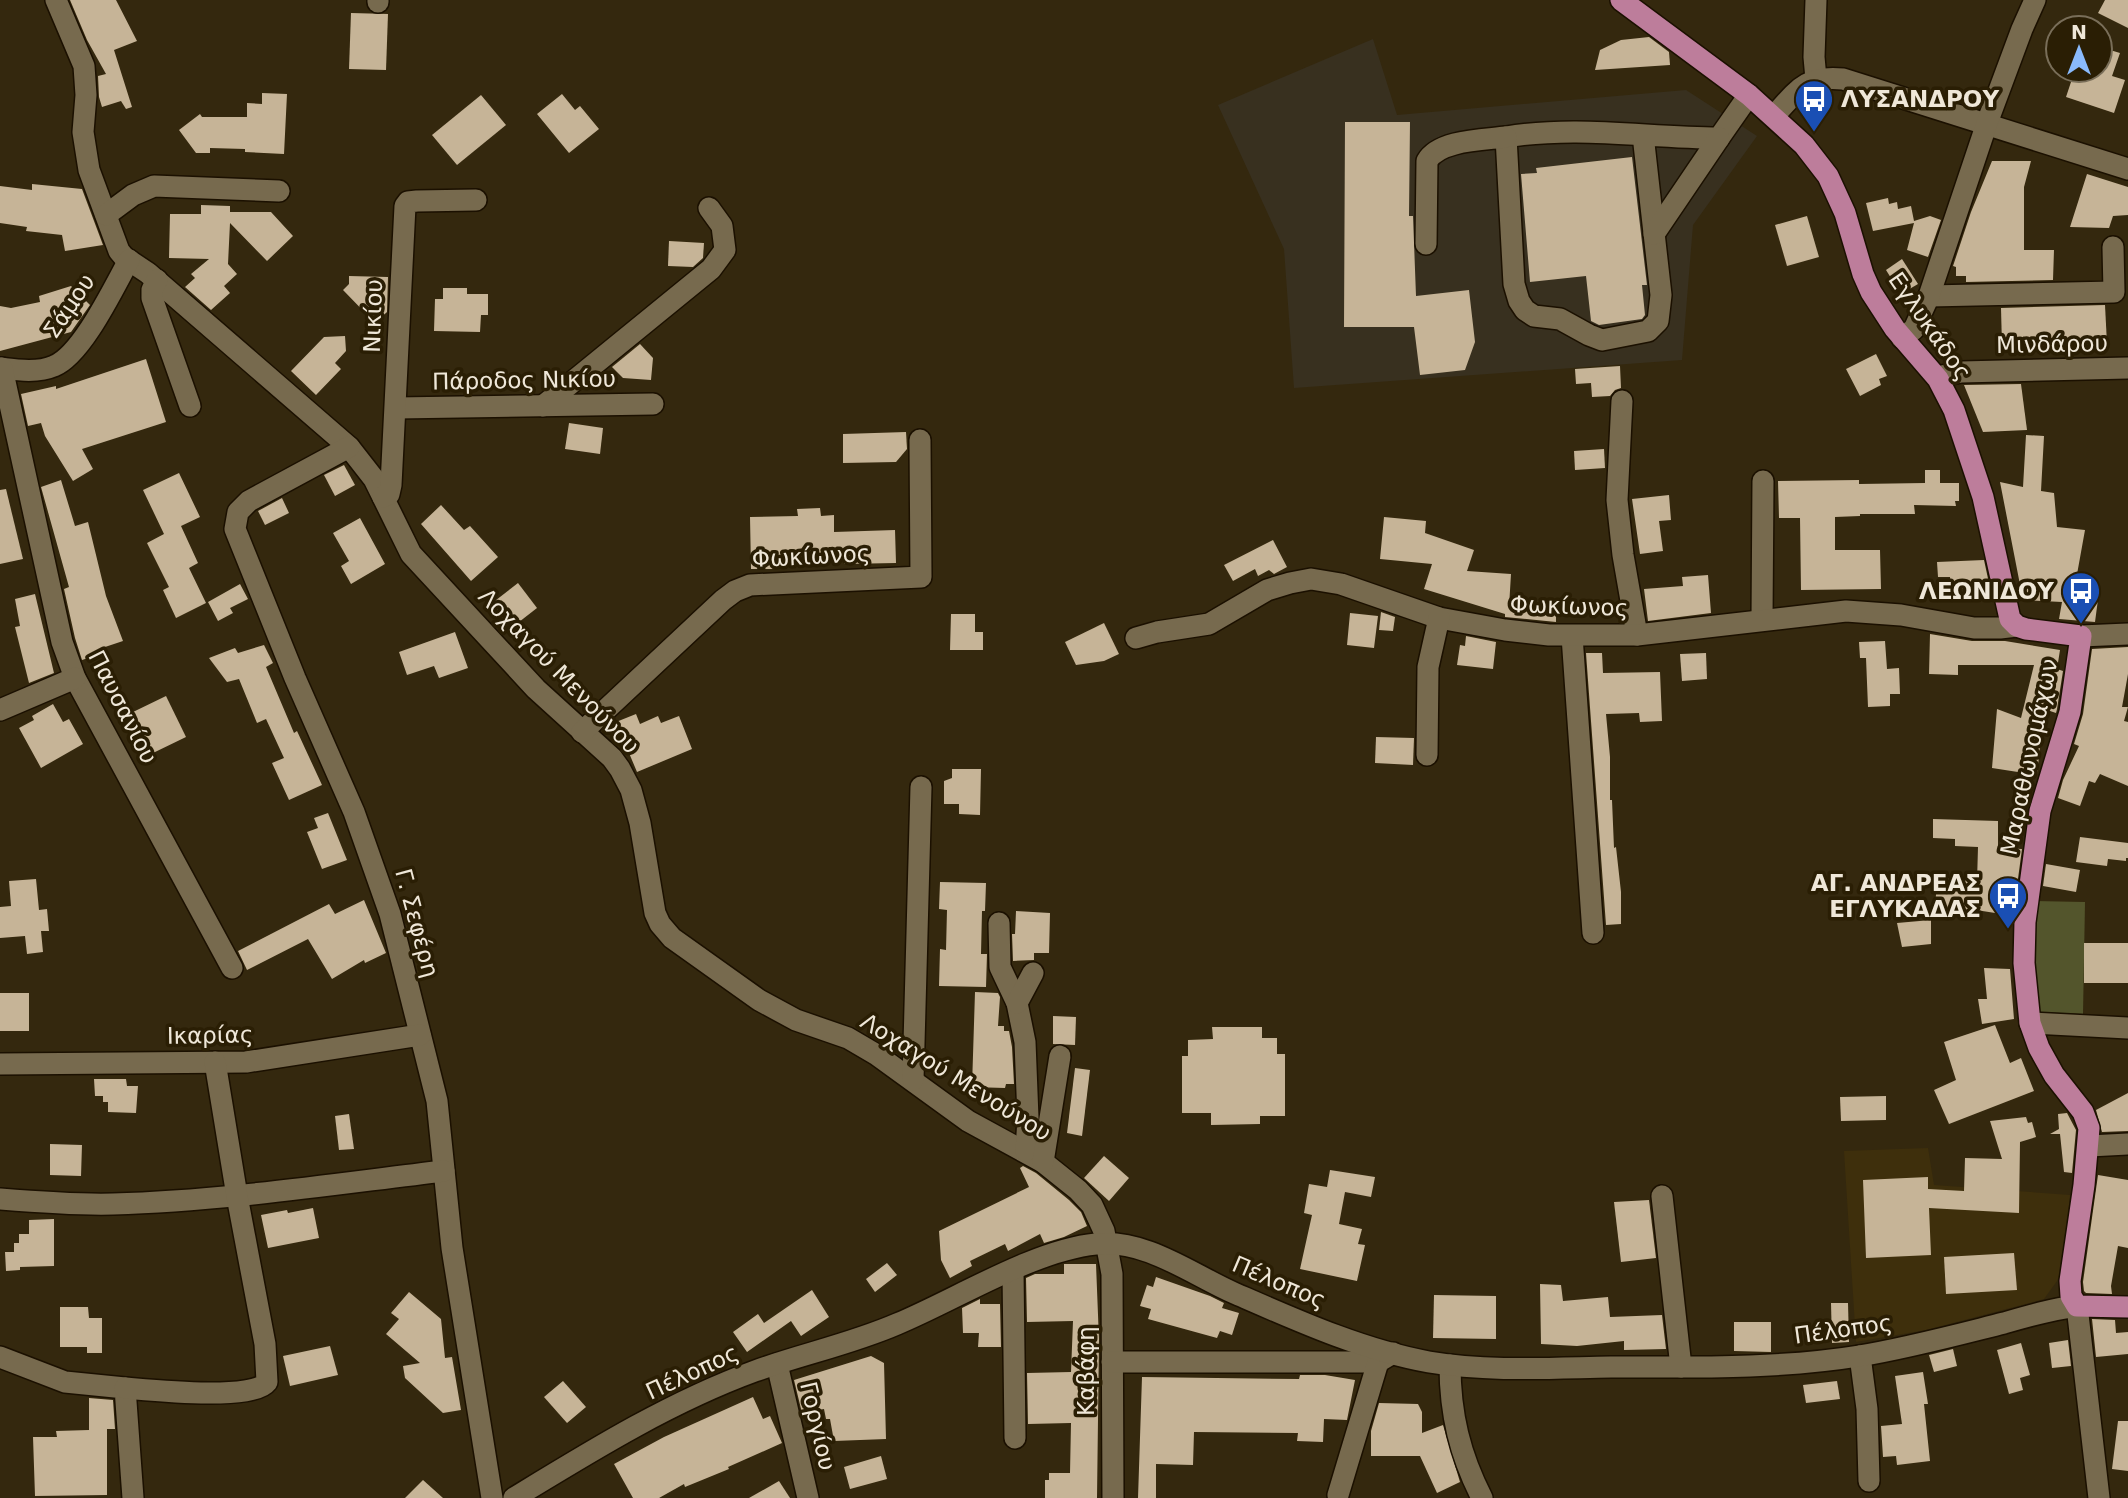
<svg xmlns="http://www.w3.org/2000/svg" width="2128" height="1498" viewBox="0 0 2128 1498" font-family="'DejaVu Sans',sans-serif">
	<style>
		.built { fill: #3e2f0c }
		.industrial { fill: #38301f }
		.green { fill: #53552c }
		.building { fill: #c6b497 }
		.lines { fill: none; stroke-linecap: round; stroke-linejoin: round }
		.minor-casing { stroke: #1b1000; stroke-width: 24 }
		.major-casing { stroke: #1b1000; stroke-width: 24 }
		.minor { stroke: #776a4e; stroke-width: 21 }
		.major { stroke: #bd7d9b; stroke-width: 21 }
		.labels { text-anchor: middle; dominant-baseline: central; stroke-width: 7; stroke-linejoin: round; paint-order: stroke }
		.poi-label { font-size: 23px; font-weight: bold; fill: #efe7d8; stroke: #2a1e04; text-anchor: end }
		.street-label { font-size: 23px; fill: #efe7d8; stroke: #2a1e04 }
	</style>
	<rect width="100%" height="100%" fill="#34280e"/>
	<!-- built -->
	<polygon class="built" points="1928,1148 1934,1185 2070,1195 2063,1267 2057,1281 2044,1299 1926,1330 1856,1342 1844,1151"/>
	<!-- industrial -->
	<polygon class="industrial" points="1373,39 1397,115 1686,90 1757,136 1693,225 1682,360 1294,388 1284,249 1218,105"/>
	<!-- green -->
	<polygon class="green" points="2034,901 2085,902 2083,1014 2038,1012 2033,965"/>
	<!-- building -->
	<g class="building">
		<polygon points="70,0 116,0 137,41 114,50 132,107 126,109 121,101 102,107 99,97 98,76 106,74 87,40"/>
		<polygon points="2105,0 2128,0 2128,28 2098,13"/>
		<polygon points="351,13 388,14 386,70 349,69"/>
		<polygon points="1649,37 1669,52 1670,65 1595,70 1600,50 1621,40"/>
		<polygon points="2100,47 2120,53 2112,76 2125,80 2114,113 2066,97 2075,70 2100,70"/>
		<polygon points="262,93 287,94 284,154 245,152 245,149 210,148 210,153 196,153 179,130 200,114 202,117 247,117 247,103 262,104"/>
		<polygon points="562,94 575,110 580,106 599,129 569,153 537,114"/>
		<polygon points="481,95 506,125 457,165 432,135"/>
		<polygon points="1345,122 1410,122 1409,216 1413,216 1416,296 1469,290 1475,342 1465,370 1420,375 1414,327 1344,327"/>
		<polygon points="1632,157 1647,285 1642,285 1645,315 1642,319 1599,325 1591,321 1586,276 1530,282 1521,174 1537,173 1536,168"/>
		<polygon points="1992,161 2031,161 2024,187 2024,250 2054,250 2053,280 1966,282 1966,276 1956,276 1956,267 1953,266 1971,212"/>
		<polygon points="2087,174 2128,187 2128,215 2113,216 2109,228 2070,227"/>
		<polygon points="32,184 82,189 103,245 65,251 62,235 26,231 27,227 0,223 0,186 32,190"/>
		<polygon points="1888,198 1889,204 1897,202 1898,209 1911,206 1914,221 1930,216 1941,220 1928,257 1907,250 1914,223 1873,231 1866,203"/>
		<polygon points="201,205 230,206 230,212 271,212 293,236 267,261 230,223 228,264 237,274 224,286 230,293 211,310 185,287 195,278 191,274 209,259 169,258 170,214 201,214"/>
		<polygon points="1807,216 1819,257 1787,266 1775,225"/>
		<polygon points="669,241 704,243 703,258 693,267 668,266"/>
		<polygon points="1902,259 1918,284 1901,294 1886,270"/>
		<polygon points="349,276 388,277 387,312 375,323 343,290 349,284"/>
		<polygon points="71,286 90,305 71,332 0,351 0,306 11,308 40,302 39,296"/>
		<polygon points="443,288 467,288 467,294 488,294 488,315 481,315 480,332 434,331 435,299 443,299"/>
		<polygon points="2105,305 2107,344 2002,346 2001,308"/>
		<polygon points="345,336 346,351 335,363 341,369 316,395 291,371 324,337"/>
		<polygon points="640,344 653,358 651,380 623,378 612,367"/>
		<polygon points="1876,354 1887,376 1879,379 1881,385 1860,396 1846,369"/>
		<polygon points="146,359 166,422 82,449 93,469 73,481 45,436 41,423 28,426 21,394 56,386 56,389"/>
		<polygon points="1620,366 1621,388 1615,390 1610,396 1592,397 1591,383 1576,384 1575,369"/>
		<polygon points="2021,384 2027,430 1983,432 1964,385"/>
		<polygon points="569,423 603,428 600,454 565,449"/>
		<polygon points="906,432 907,449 896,462 843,463 843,434"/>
		<polygon points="2026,435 2044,436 2041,491 2054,493 2057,527 2085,530 2074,591 2099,592 2095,622 2059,619 2062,602 2023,600 2000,482 2023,487"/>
		<polygon points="1604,449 1605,468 1575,470 1574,451"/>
		<polygon points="344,465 355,485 335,496 324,475"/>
		<polygon points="1925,470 1940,470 1940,483 1959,483 1959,501 1955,501 1956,506 1914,505 1915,514 1860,514 1860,516 1835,517 1835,550 1880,550 1881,589 1801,590 1800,518 1779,518 1778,481 1859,480 1859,484 1925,483"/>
		<polygon points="179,473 200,517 181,526 198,563 189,568 206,603 176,618 163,590 169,587 147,543 164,534 143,490"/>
		<polygon points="61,480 75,526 88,522 106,596 123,641 102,648 104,653 82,660 75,638 64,589 69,587 41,487"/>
		<polygon points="6,489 23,559 0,564 0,490"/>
		<polygon points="1669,495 1671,520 1659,521 1663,551 1640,554 1632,499"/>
		<polygon points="282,498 289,513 265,525 258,511"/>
		<polygon points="441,505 464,530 470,526 498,557 471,581 421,524"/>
		<polygon points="820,508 821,516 834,515 834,532 895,530 896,563 844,564 844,556 778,557 779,569 751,569 750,517 798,516 797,509"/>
		<polygon points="1384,517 1426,521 1425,533 1474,550 1467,571 1511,574 1509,607 1556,607 1556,622 1505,617 1505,614 1424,589 1432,564 1380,559"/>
		<polygon points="360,518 385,564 351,584 341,566 349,561 333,533"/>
		<polygon points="1273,540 1287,567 1274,574 1269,570 1258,576 1255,569 1233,581 1224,565"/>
		<polygon points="1984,560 1990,588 1951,589 1950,577 1938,577 1937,562"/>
		<polygon points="1708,575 1711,613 1648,621 1644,589 1683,586 1682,577"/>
		<polygon points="518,583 537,608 510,629 491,604"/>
		<polygon points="240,584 248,599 230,608 233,613 218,621 208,602"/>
		<polygon points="35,594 54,673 29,683 15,627 20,626 15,599"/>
		<polygon points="1381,612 1395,617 1393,631 1379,630"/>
		<polygon points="1350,613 1378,616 1374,648 1347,645"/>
		<polygon points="951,614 975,614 975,632 983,632 983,650 950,650"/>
		<polygon points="1104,623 1119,654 1104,661 1076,665 1065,642"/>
		<polygon points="455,632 468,668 439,678 434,666 407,675 399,652"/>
		<polygon points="1930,634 1972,641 2005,641 2060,650 2057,669 2063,671 2057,709 2056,713 2044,709 2037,775 1992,768 1997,709 2021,718 2034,665 1958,665 1958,675 1929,674"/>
		<polygon points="1466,636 1496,642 1493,669 1457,665 1460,645 1465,646"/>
		<polygon points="1885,641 1887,669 1899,668 1900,694 1890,694 1890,706 1868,707 1866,658 1860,658 1859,642"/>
		<polygon points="264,645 273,663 266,667 294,733 297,731 322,785 289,800 272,763 284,758 266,719 257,723 239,679 227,682 209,658 235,648 238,653"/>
		<polygon points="2128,647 2128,674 2122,707 2128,707 2124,721 2128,722 2128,786 2100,774 2095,783 2089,781 2080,806 2058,798 2063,780 2079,746 2074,744 2083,714 2092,649"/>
		<polygon points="1586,653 1602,653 1603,673 1660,672 1662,721 1640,722 1639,713 1606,714 1610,757 1610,800 1612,800 1614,848 1616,847 1621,892 1621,924 1606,925"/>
		<polygon points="1706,653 1707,679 1682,681 1680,654"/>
		<polygon points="166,696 186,737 153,753 133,712"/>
		<polygon points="53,704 63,722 69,719 83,744 41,768 19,728 34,720 32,716"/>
		<polygon points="636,714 640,724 658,716 661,723 679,716 692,749 637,772 616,722"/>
		<polygon points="1376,737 1414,738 1413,765 1375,763"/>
		<polygon points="952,769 981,769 980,815 959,814 959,804 944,804 944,781 952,778"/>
		<polygon points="328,813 347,860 322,869 307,832 318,828 314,818"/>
		<polygon points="1933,819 1998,821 1998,848 2022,849 2017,886 2010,885 2008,915 1976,910 1935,912 1937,876 1977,882 1978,847 1955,846 1955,839 1933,838"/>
		<polygon points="2080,837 2128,843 2128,858 2126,858 2126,861 2108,859 2107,866 2076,862"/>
		<polygon points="2046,864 2080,870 2076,892 2043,886"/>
		<polygon points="36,879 39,910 47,909 49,931 41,931 43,952 27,954 25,936 0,938 0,907 11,906 9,881"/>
		<polygon points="940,882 986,883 985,911 982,911 981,954 987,954 986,987 939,986 940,949 946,950 947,910 939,909"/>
		<polygon points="364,900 386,953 365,963 364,960 332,979 308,939 247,970 238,951 329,904 335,914"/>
		<polygon points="1016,911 1050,913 1049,953 1034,953 1034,960 1013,961 1012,934 1015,934"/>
		<polygon points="1931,920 1931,944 1902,947 1897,923"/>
		<rect x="2084" y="943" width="44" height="40"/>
		<polygon points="1984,968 2010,969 2014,1019 1982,1024 1978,999 1987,999"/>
		<polygon points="975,992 998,993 1000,997 998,1026 1004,1026 1004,1031 1009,1031 1012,1047 1014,1084 1006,1084 1005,1088 972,1087"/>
		<rect x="0" y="993" width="29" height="38"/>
		<polygon points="1053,1016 1076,1017 1075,1045 1053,1044"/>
		<polygon points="1995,1025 2010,1063 2021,1058 2034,1091 1949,1124 1934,1090 1956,1080 1944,1042"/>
		<polygon points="1212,1027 1262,1027 1262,1038 1277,1038 1277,1054 1285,1054 1285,1116 1260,1116 1260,1124 1211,1125 1211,1113 1182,1113 1182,1056 1188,1056 1188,1040 1213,1039"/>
		<polygon points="1075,1068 1090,1070 1082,1136 1067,1133"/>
		<polygon points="94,1079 126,1079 127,1086 138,1086 136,1113 108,1112 108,1102 103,1102 103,1096 95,1096"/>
		<polygon points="2128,1093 2128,1131 2102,1132 2096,1110"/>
		<polygon points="1886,1096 1886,1120 1841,1121 1840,1097"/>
		<polygon points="2067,1113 2076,1130 2072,1173 2064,1172 2060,1134 2050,1134 2059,1129 2058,1114"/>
		<polygon points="349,1114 354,1149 339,1150 335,1116"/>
		<polygon points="2026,1117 2028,1123 2032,1122 2036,1137 2020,1142 2019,1213 1929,1208 1931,1255 1866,1258 1863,1180 1928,1177 1928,1189 1964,1191 1965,1158 2002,1159 1990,1121"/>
		<polygon points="50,1144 82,1145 81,1176 50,1175"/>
		<polygon points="1104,1156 1129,1178 1109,1201 1084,1178"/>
		<polygon points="1023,1166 1036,1173 1069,1200 1081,1212 1087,1226 1064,1237 1044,1243 1040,1234 1008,1251 1005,1244 970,1261 972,1266 950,1278 941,1260 939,1231 1029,1187 1020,1168"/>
		<polygon points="1330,1170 1375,1177 1371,1197 1345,1192 1339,1224 1362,1229 1358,1244 1365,1245 1357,1281 1300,1269 1312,1215 1304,1213 1309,1184 1327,1187"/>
		<polygon points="2098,1175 2128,1180 2128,1248 2118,1246 2111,1286 2112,1294 2086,1293 2084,1291 2083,1282"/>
		<polygon points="1649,1200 1656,1258 1621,1262 1614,1202"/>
		<polygon points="313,1208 319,1238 268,1248 261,1215 287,1210 288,1213"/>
		<polygon points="54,1219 54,1266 20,1267 20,1270 6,1271 5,1252 14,1252 14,1243 19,1243 19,1234 29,1234 29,1220"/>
		<polygon points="2014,1253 2017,1290 1946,1294 1944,1257"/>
		<polygon points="887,1263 897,1275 875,1292 866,1279"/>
		<polygon points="1064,1264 1096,1264 1099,1340 1097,1498 1045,1498 1045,1480 1049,1480 1049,1473 1070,1473 1071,1423 1028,1424 1027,1373 1071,1372 1073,1321 1027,1322 1026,1278 1035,1274 1064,1274"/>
		<polygon points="1156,1277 1210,1296 1224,1303 1222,1308 1239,1313 1232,1335 1220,1331 1217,1338 1148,1319 1151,1309 1140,1306 1147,1285 1153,1287"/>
		<polygon points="1540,1284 1561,1285 1563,1301 1608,1297 1610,1317 1662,1315 1666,1349 1624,1350 1624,1341 1577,1346 1541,1344"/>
		<polygon points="812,1290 829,1317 801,1336 791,1321 747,1352 733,1332 758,1314 764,1323"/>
		<polygon points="409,1292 441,1319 445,1358 452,1357 461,1410 443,1413 405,1378 403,1366 420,1363 386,1334 399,1319 391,1313"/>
		<polygon points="1434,1295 1496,1296 1496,1339 1433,1338"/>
		<polygon points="980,1299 980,1304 1000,1304 1001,1347 978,1347 979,1333 963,1333 962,1308"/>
		<polygon points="1831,1303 1848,1303 1849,1342 1832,1343"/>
		<polygon points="60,1307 88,1307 89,1318 102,1318 102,1353 87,1353 87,1347 60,1347"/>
		<polygon points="2092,1319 2115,1320 2116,1333 2128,1332 2128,1354 2096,1357"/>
		<polygon points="1734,1322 1771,1322 1771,1352 1734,1351"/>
		<polygon points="2068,1340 2071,1366 2052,1368 2049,1343"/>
		<polygon points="2021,1343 2030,1375 2020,1378 2023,1390 2009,1394 1997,1350"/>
		<polygon points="330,1346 338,1375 290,1386 283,1356"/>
		<polygon points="1953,1349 1957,1366 1934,1372 1929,1355"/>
		<polygon points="871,1356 884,1363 886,1439 834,1441 830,1419 826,1419 824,1409 802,1413 794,1380"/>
		<polygon points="1923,1372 1928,1404 1924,1404 1930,1461 1897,1465 1896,1456 1883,1457 1881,1426 1902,1424 1895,1376"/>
		<polygon points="1300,1375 1325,1375 1355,1380 1347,1420 1324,1419 1323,1442 1297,1441 1298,1433 1194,1432 1193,1465 1156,1464 1156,1498 1138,1498 1142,1377 1299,1379"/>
		<polygon points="563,1381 586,1407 567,1423 544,1397"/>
		<polygon points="1837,1381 1840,1399 1806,1403 1803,1385"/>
		<polygon points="753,1397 763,1419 770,1416 782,1443 728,1467 729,1469 685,1487 684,1484 659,1498 633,1498 614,1464 664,1437"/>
		<polygon points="89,1398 113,1400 115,1429 107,1429 107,1495 35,1496 33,1437 57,1437 56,1431 89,1430"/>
		<polygon points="1379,1403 1418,1404 1422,1412 1422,1433 1443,1425 1460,1482 1437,1493 1420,1456 1371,1456 1371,1431"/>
		<polygon points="2118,1421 2128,1421 2128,1471 2112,1469"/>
		<polygon points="881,1456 887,1479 850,1489 844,1467"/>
		<polygon points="423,1480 443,1498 405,1498"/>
		<polygon points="779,1481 790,1498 749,1498"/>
	</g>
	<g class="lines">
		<!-- minor casing -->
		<g class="minor-casing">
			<g id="minor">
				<polyline points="56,0 84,66 86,95 83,132 89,170 119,251 124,257 148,273 349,447 374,479 411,554 536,689 612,758 620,769 631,790 640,823 655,913 660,924 672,938 759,1000 796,1020 848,1038 877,1055 968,1121 1043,1162 1078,1190 1092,1205 1104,1231 1112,1274 1113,1498"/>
				<polyline points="1816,0 1814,57 1816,79"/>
				<polyline points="378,2 378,0"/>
				<path d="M 1774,116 C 1797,91 1805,75 1843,79 L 2128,169"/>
				<path d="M 1643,135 L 1661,295 L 1658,321 L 1648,331 L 1602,340 L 1589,335 L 1560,319 L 1534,316 L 1525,310 L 1519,301 L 1514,284 L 1506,137 C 1578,125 1647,138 1719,138 L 1749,95"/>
				<polyline points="106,215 133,195 154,186 279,191"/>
				<polyline points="1654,234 1719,138"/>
				<path d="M 1426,244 L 1427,161 C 1439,140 1483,140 1506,137"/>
				<polyline points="157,280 152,290 152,298 190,406"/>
				<polyline points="1929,296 2114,292 2113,247"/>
				<polyline points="1902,338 1914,329 1929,296 1987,123 2022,29 2035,0"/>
				<path d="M 0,368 C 17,370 38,373 54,366 C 82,355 114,287 129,260"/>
				<polyline points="2,368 62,642 75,678 232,968"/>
				<polyline points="1937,377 1961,372 2128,368"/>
				<polyline points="1622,401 1617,500 1623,555 1637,635"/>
				<polyline points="543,406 711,269 725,250 722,226 709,208"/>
				<polyline points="396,408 653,404"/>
				<polyline points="349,447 249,501 238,512 235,529 295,678 354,812 390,914 437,1101 452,1248 492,1498"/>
				<polyline points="383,497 389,494 391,485 405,206 408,202 417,201 476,200"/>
				<polyline points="1762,620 1763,481"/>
				<polyline points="1572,636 1593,933"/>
				<polyline points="2081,636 2128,634"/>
				<polyline points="1136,638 1157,632 1209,624 1267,590 1290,583 1311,579 1341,584 1439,618 1505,630 1549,635 1637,635 1846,611 1901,615 1974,628 2000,628 2017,626"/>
				<polyline points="0,710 75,678"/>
				<polyline points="582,732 723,600 735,591 750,585 921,577 920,440"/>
				<polyline points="1427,755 1428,667 1439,618"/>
				<polyline points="999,923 1000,967 1017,1003 1025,1042 1028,1118 1026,1151"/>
				<polyline points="1017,1003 1033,973"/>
				<polyline points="2030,1023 2128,1028"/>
				<polyline points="0,1064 246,1062 420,1035"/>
				<polyline points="913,1080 921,787"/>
				<polyline points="2089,1146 2128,1144"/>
				<polyline points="1043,1162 1060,1056"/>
				<polyline points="1662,1196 1681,1367"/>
				<path d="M 0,1199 C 37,1202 75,1205 113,1204 C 223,1201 334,1184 444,1171"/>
				<polyline points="1013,1270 1015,1438"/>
				<polyline points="1860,1356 1867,1409 1869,1481"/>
				<polyline points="0,1357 65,1382 125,1388 133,1498"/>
				<polyline points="1112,1362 1378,1362 1393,1353"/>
				<polyline points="777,1364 808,1498"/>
				<path d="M 1450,1365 C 1450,1414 1460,1455 1482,1498"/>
				<path d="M 125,1388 C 150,1390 253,1401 267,1382 L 265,1344 L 237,1196 L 215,1062"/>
				<polyline points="1338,1495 1378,1362"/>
				<path d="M 514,1498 C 591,1451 670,1402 755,1371 C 802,1354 851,1344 897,1324 C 955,1300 1034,1250 1096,1244 C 1146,1239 1191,1274 1234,1293 C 1296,1320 1362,1350 1429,1362 C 1488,1372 1551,1368 1611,1367 C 1693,1367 1778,1369 1859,1356 C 1908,1348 1956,1335 2004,1323 C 2028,1316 2052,1309 2077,1306 L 2099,1498"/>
			</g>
		</g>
		<!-- major casing -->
		<g class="major-casing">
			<polyline id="major" points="1621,0 1749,95 1804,145 1828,176 1845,213 1863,274 1871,292 1895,329 1938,379 1954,410 1983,497 2010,619 2017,626 2026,629 2081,636 2070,712 2040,811 2025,922 2024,963 2030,1023 2039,1048 2054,1075 2083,1112 2089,1128 2084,1185 2070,1281 2071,1296 2077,1306 2128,1307"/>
		</g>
		<!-- minor -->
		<use href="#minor" class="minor"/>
		<!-- major -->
		<use href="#major" class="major"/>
	</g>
	<!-- icons -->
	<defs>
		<g id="bus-pin" transform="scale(2.0125)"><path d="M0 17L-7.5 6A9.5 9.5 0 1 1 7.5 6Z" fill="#1a4fb4" stroke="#2a1e04"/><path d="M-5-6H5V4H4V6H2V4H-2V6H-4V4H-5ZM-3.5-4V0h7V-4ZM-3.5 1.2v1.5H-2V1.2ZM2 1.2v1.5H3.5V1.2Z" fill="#fff"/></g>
	</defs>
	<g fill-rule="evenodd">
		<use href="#bus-pin" x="1814" y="99"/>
		<use href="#bus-pin" x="2081" y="591"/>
		<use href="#bus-pin" x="2008" y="896"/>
	</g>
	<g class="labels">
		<!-- poi labels -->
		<g class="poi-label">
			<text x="1841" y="99" text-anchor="start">ΛΥΣΑΝΔΡΟΥ</text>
			<text x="2054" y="591">ΛΕΩΝΙΔΟΥ</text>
			<text x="1981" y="883">ΑΓ. ΑΝΔΡΕΑΣ<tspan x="1981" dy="26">ΕΓΛΥΚΑΔΑΣ</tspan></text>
		</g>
		<!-- street labels -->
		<g class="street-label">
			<text transform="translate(69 306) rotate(-56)">Σάμου</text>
			<text transform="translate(373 316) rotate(-88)">Νικίου</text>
			<text transform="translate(1930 326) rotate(55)">Εγλυκάδος</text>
			<text transform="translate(2052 344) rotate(-1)">Μινδάρου</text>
			<text transform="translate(524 380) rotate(-1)">Πάροδος Νικίου</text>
			<text transform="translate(811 556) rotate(-3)">Φωκίωνος</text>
			<text transform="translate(1569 606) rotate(2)">Φωκίωνος</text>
			<text transform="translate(559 671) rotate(46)">Λοχαγού Μενούνου</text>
			<text transform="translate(123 707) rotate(63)">Παυσανίου</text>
			<text transform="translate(2029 757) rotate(-78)">Μαραθωνομάχων</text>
			<text transform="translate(417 923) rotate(75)">Γ. Σεφέρη</text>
			<text transform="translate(210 1035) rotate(-1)">Ικαρίας</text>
			<text transform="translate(956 1077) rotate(32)">Λοχαγού Μενούνου</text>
			<text transform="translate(1279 1282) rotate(23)">Πέλοπος</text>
			<text transform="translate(1843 1329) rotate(-8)">Πέλοπος</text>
			<text transform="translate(1086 1371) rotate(-90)">Καβάφη</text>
			<text transform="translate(692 1372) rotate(-25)">Πέλοπος</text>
			<text transform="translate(818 1426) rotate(77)">Γοργίου</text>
		</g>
	</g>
	<!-- north arrow -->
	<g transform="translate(2079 49)"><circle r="33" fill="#2a1e04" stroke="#796e59" stroke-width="2"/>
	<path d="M0-5L12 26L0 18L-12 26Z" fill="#8abafc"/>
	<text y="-10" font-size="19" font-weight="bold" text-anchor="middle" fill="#efe7d8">N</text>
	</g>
</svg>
